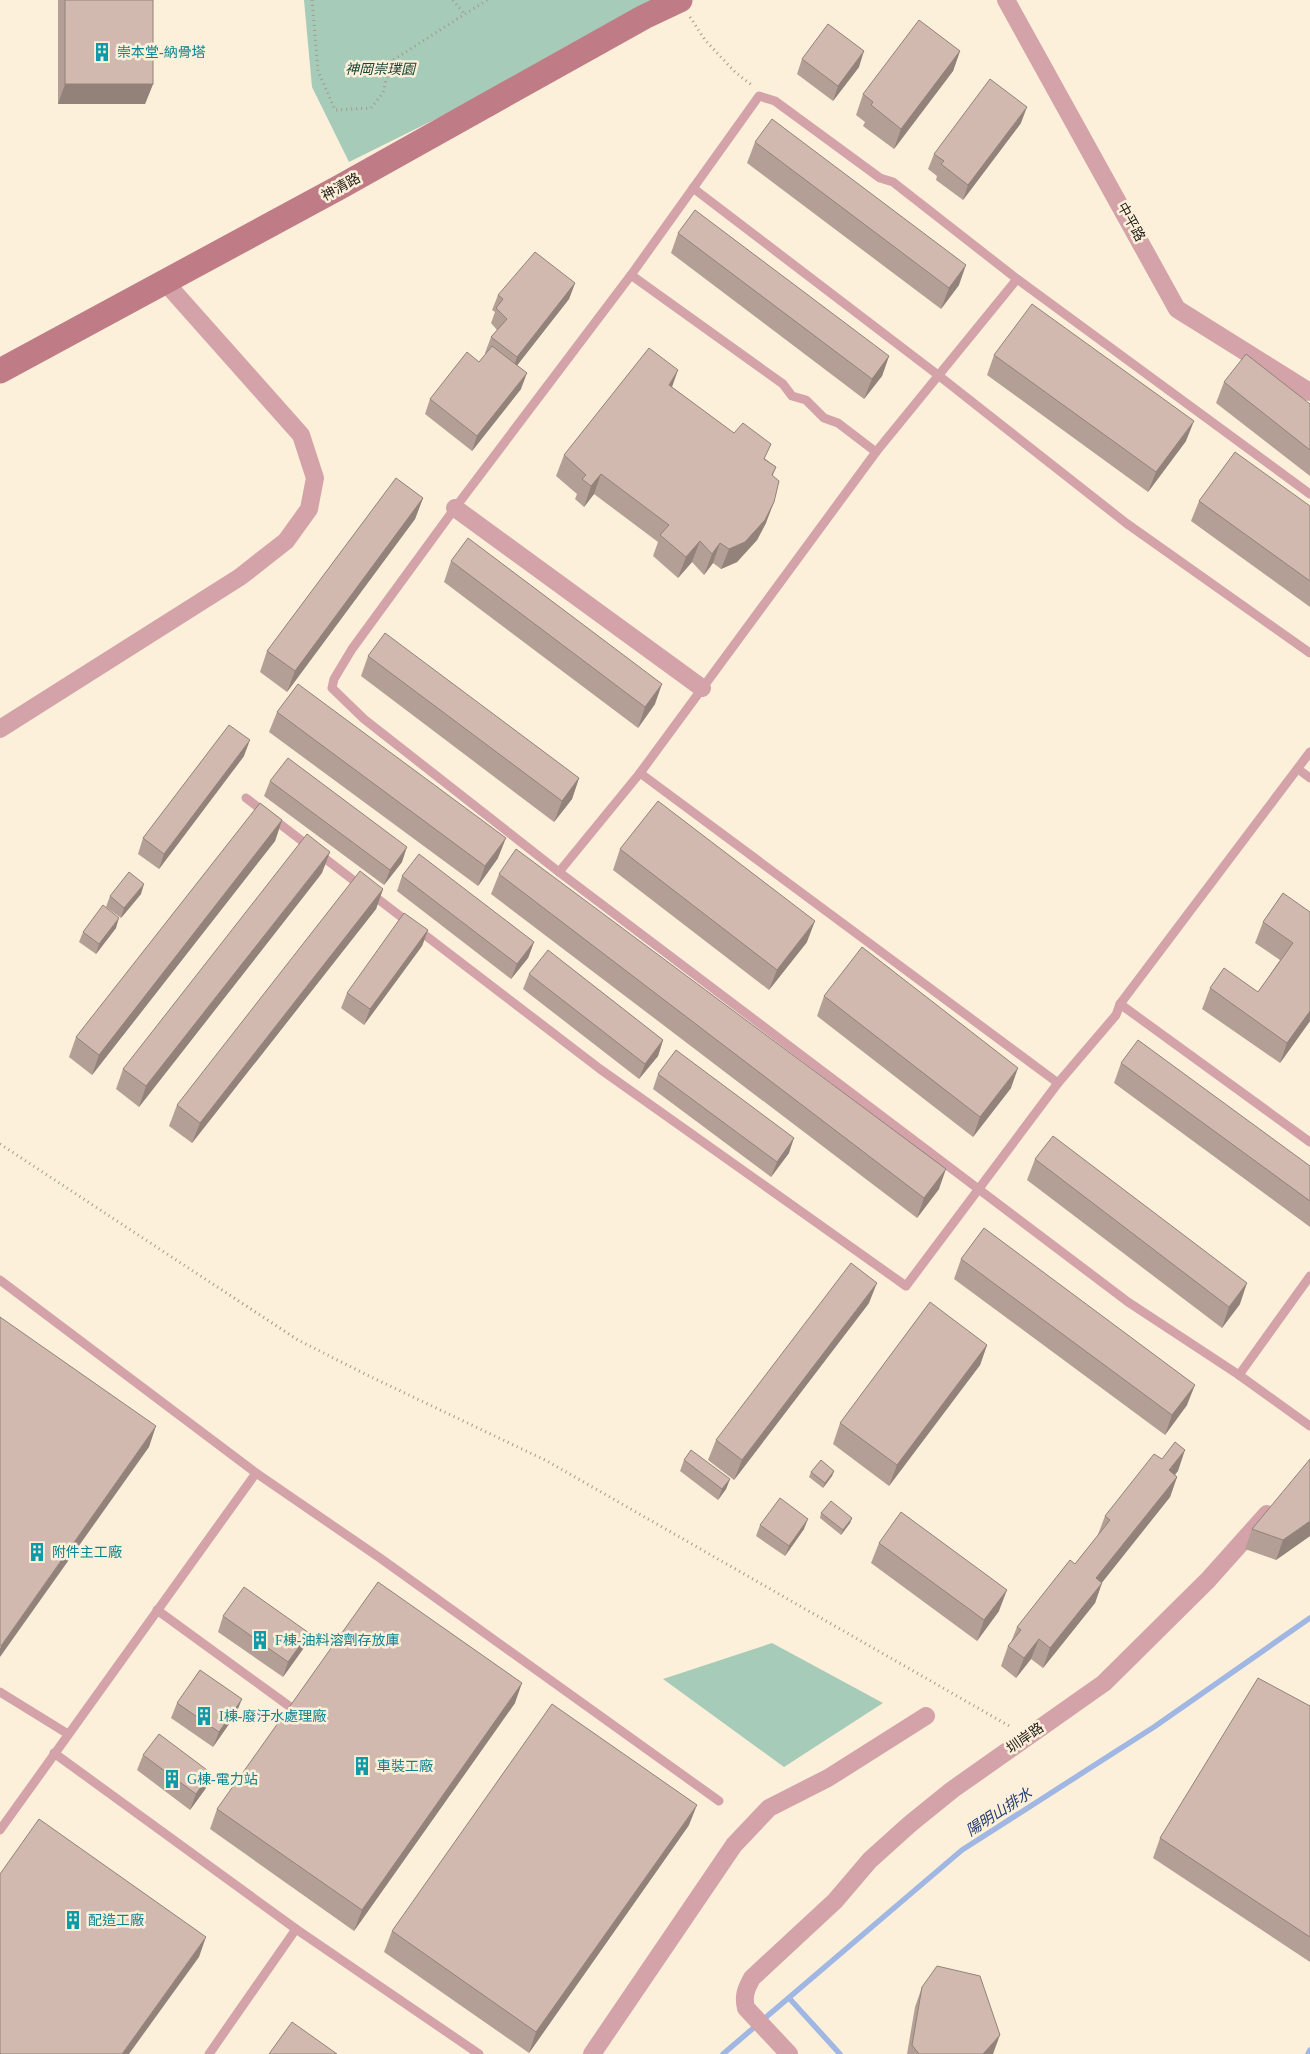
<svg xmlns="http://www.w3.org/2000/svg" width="1310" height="2054" viewBox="0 0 1310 2054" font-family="'Times New Roman','Noto Sans TC',serif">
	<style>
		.green { fill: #a7cbb9 }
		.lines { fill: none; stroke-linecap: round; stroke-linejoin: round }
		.stream { stroke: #a1b7e3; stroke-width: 5.5 }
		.path { stroke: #a39a8b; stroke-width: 3; stroke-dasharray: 1 4; stroke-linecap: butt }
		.lane { stroke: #d3a3a9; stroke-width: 9 }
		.street { stroke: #d3a3a9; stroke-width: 18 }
		.secondary { stroke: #c07c86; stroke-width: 25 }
		.wall { fill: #b49f96 }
		.shaded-wall { fill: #92827a }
		.building { fill: #d1b9af; stroke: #92827a }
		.labels { text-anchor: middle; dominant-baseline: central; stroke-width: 5; stroke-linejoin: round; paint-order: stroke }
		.culture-label { font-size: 14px; fill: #0d838f; stroke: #fcf0da; text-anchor: start }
		.park-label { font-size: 14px; font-style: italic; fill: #174433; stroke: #fcf0da }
		.street-label { font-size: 14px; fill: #29241d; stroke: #fcf0da }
		.water-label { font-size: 15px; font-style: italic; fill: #233b70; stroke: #fcf0da }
	</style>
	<rect width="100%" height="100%" fill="#fcf0da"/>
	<!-- green -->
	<g class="green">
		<polygon points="304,0 676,0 349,162 312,87"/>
		<polygon points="772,1643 883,1703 784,1767 663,1679"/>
	</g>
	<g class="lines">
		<!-- stream -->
		<g class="stream">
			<polyline points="789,1998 840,2054"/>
			<polyline points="723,2054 962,1850 1154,1727 1310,1618"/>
			<polyline points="1308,2054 1310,2050"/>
		</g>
		<!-- path -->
		<g class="path">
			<polyline points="312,0 318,71 335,110 371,108 383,93 390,62 487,0"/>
			<polyline points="453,0 465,15"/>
			<polyline points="690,17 705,40 735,72 753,86"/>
			<polyline points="0,1144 298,1340 365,1374 547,1461 1011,1727"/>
		</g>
		<!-- lane -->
		<g class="lane">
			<polyline points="693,188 938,375 1126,523 1310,653"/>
			<polyline points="631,275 783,384 792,396 806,400 824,418 838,423 876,452"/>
			<polyline points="1310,494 1017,279 893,182 880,178 775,101 759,96 631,275 455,508 352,649 334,679 332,688 364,719 559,872 1128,1302 1239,1375 1310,1426"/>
			<polyline points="1298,769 1310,778"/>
			<polyline points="640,773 1058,1083"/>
			<polyline points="246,798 600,1069 906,1286 1058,1083 1116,1015 1120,1004 1310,752"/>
			<polyline points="559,872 640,773 876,452 1017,279"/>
			<polyline points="1120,1004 1310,1142"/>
			<polyline points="0,1280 256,1473 380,1558 719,1801"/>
			<polyline points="1239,1375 1310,1276"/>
			<polyline points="157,1610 289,1706"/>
			<polyline points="0,1692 68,1734"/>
			<polyline points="54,1753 296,1929 479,2054"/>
			<polyline points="0,1830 256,1473"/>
			<polyline points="209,2054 296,1929"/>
		</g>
		<!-- street -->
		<g class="street">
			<polyline points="1006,0 1177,309 1310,392"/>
			<polyline points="455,508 702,688"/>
			<polyline points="0,729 240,577 286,541 309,509 315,478 301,435 165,282"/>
			<polyline points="592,2054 734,1845 769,1808 828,1778 926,1716"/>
			<path d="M 789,2054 L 746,2008 C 743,1996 746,1989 752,1978 L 835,1901 L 870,1860 L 910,1824 L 952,1790 L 1104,1683 L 1208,1580 L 1267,1514"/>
		</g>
		<!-- secondary -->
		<polyline class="secondary" points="0,371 340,187 644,17 680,0"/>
	</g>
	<!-- wall -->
	<g class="wall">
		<polygon points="58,0 153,0 153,84 145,104 58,104"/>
		<polygon points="960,51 953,71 894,149 863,126 865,122 856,115 863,94"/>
		<polygon points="802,59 859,67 833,101 797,74"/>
		<polygon points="1021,123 963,200 936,180 937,176 928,169 934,154"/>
		<polygon points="755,142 959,285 941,309 747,163"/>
		<polygon points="678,233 889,356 882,376 864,399 671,253"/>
		<polygon points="575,283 569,299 517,365 521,389 472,451 425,414 430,399 479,362 486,354 485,353 491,337 497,330 491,323 495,312 492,310 498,295"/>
		<polygon points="994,355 1186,441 1148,492 987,375"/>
		<polygon points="1224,382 1310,404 1310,476 1216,403"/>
		<polygon points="672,387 776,467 773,475 766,523 757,540 737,562 721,569 713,563 704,575 692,562 678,578 653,556 658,542 594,494 584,507 575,499 577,494 556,476 564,455"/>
		<polygon points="423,498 415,519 287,692 260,672 267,651"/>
		<polygon points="1199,501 1310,506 1310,607 1191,521"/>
		<polygon points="451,561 655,704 638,728 444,582"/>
		<polygon points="368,656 579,778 572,799 554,822 361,676"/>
		<polygon points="277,712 498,858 478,886 269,732"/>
		<polygon points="244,756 159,869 138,854 143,838"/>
		<polygon points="270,781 402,862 384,885 264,796"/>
		<polygon points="282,820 275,841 92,1075 69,1057 76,1037"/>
		<polygon points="620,849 807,942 769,990 613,870"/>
		<polygon points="322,873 139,1107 116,1089 123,1069"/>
		<polygon points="499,874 939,1189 917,1218 491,894"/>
		<polygon points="402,876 534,942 528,958 511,979 397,891"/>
		<polygon points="383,889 376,909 192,1143 169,1126 177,1105"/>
		<polygon points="1283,893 1310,1021 1280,1063 1202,1009 1210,988 1258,992 1280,960 1255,943 1263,922"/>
		<polygon points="141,894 121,918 106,907 110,896"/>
		<polygon points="116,928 96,954 79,942 83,932"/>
		<polygon points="428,930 422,946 364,1025 341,1008 347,993"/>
		<polygon points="529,974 663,1040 658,1056 639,1079 523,989"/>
		<polygon points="824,996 1011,1088 973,1137 817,1016"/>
		<polygon points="1121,1063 1310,1166 1310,1227 1114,1083"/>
		<polygon points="658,1074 789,1153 771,1177 653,1089"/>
		<polygon points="1035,1159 1240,1304 1222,1328 1027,1180"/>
		<polygon points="961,1259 1187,1405 1165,1435 954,1279"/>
		<polygon points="869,1303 734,1480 708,1460 716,1440"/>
		<polygon points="987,1345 980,1365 889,1486 833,1444 840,1423"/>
		<polygon points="684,1460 730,1479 726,1489 718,1500 680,1471"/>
		<polygon points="834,1471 832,1476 823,1488 809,1477 811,1472"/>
		<polygon points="1178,1471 1175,1474 1177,1477 1170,1497 1102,1582 1095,1603 1043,1668 1031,1659 1016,1678 1001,1666 1008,1646 1011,1642 1017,1627 1075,1564 1097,1537 1105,1516"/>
		<polygon points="821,1513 852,1518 850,1523 841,1535 820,1518"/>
		<polygon points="760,1525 804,1529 785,1556 756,1536"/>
		<polygon points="1252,1529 1310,1536 1276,1560 1245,1549"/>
		<polygon points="879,1543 999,1611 977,1641 871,1563"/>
		<polygon points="223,1616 309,1633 303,1649 283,1677 218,1632"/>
		<polygon points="177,1703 236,1714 213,1747 171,1718"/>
		<polygon points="515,1703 354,1931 210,1829 217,1809"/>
		<polygon points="1310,1706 1310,1962 1153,1858 1160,1838"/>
		<polygon points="143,1755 206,1788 190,1810 137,1770"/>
		<polygon points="689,1825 529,2053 384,1952 392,1931"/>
		<polygon points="922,1987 993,2054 907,2054 915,2007"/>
	</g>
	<!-- shaded-wall -->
	<g class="shaded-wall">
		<polygon points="864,51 859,67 833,101 838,86"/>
		<polygon points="960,51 953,71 894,149 901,129"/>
		<polygon points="65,84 153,84 145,104 58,104"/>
		<polygon points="1027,107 1021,123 963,200 968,185"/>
		<polygon points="966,265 959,285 941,309 949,288"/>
		<polygon points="575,283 569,299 512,372 517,357"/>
		<polygon points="889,356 882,376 864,399 872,379"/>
		<polygon points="678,370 671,390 669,385"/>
		<polygon points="527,373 521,389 472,451 477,436"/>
		<polygon points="1194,421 1186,441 1148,492 1156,472"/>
		<polygon points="601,474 594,494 584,507 591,486"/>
		<polygon points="423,498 415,519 287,692 295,671"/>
		<polygon points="774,502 766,523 757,540 737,562 721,569 729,549"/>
		<polygon points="700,541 692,562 678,578 686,557"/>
		<polygon points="720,543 713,563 704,575 712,554"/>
		<polygon points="662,684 655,704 638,728 645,707"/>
		<polygon points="250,740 244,756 159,869 164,854"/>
		<polygon points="579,778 572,799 554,822 562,801"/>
		<polygon points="282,820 275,841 92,1075 99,1055"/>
		<polygon points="506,838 498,858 478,886 485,866"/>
		<polygon points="407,847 402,862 384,885 390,870"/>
		<polygon points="330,852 322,873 139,1107 146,1086"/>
		<polygon points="144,884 141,894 121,918 124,908"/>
		<polygon points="383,889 376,909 192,1143 200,1123"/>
		<polygon points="119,918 116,928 96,954 99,944"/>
		<polygon points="815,921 807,942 769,990 777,970"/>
		<polygon points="428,930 422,946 364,1025 370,1009"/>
		<polygon points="534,942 528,958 511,979 517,964"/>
		<polygon points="1310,1011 1310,1021 1280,1063 1287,1043"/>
		<polygon points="663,1040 658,1056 639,1079 645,1064"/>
		<polygon points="1018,1068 1011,1088 973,1137 980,1117"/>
		<polygon points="794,1138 789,1153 771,1177 777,1162"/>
		<polygon points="946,1169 939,1189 917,1218 924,1198"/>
		<polygon points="877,1283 869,1303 734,1480 742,1460"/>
		<polygon points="1247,1283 1240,1304 1222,1328 1229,1307"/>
		<polygon points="987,1345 980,1365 889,1486 897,1465"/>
		<polygon points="1195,1385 1187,1405 1165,1435 1172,1415"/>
		<polygon points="156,1426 149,1447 0,1657 0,1648 1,1646"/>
		<polygon points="1185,1450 1178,1471 1162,1490 1169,1470"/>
		<polygon points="834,1471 832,1476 823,1488 825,1483"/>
		<polygon points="1177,1477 1170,1497 1089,1599 1096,1578"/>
		<polygon points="730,1479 726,1489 718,1500 722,1489"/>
		<polygon points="852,1518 850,1523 841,1535 843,1530"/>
		<polygon points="808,1519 804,1529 785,1556 789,1546"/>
		<polygon points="1310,1521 1310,1536 1276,1560 1283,1540"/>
		<polygon points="1102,1583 1095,1603 1043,1668 1050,1648"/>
		<polygon points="1007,1590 999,1611 977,1641 984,1620"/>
		<polygon points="309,1633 303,1649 283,1677 288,1662"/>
		<polygon points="1039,1639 1031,1659 1016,1678 1024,1658"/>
		<polygon points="522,1683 515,1703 354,1931 362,1910"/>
		<polygon points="242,1699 236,1714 213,1747 219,1732"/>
		<polygon points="211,1773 206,1788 190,1810 196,1794"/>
		<polygon points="697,1805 689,1825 529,2053 536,2032"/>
		<polygon points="206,1937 199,1957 129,2054 122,2054"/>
		<polygon points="1000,2035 993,2054 983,2054"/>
	</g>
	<!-- building -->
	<g class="building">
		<rect x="65" y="0" width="88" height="84"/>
		<polygon points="919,20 960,51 901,129 871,105 873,102 863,94"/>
		<polygon points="828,24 864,51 838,86 802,59"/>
		<polygon points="990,79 1027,107 968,185 941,164 944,161 934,154"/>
		<polygon points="772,119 966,265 949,288 755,142"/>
		<polygon points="695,210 889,356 872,379 678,233"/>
		<polygon points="535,252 575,283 517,357 491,337 507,319 496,308 503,299 498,295"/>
		<polygon points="1032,304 1194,421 1156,472 994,355"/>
		<polygon points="492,346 527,373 477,436 430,399 467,352 479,362"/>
		<polygon points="649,348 678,370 669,385 734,433 743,423 771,444 764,459 776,467 772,475 779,481 774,502 765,520 745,542 729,549 720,543 712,554 700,541 686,557 660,535 669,525 601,474 591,486 582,479 586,475 564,455"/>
		<polygon points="1246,354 1310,404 1310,450 1224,382"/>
		<polygon points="1235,452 1310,506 1310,581 1199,501"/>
		<polygon points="396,478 423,498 295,671 267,651"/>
		<polygon points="468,538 662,684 645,707 451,561"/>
		<polygon points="385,633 579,778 562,801 368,656"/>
		<polygon points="298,684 506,838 485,866 277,712"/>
		<polygon points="229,725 250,740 164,854 143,838"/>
		<polygon points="288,758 407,847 390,870 270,781"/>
		<polygon points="658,801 815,921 777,970 620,849"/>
		<polygon points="260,803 282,820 99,1055 76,1037"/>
		<polygon points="307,834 330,852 146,1086 123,1069"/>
		<polygon points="516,849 946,1169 924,1198 499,874"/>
		<polygon points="419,854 534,942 517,964 402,876"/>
		<polygon points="360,871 383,889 200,1123 177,1105"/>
		<polygon points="129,872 144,884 124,908 110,896"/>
		<polygon points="1283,893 1310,912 1310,1011 1287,1043 1210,988 1224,968 1258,992 1293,943 1263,922"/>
		<polygon points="103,905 119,918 99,944 83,932"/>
		<polygon points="404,913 428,930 370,1009 347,993"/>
		<polygon points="862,947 1018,1068 980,1117 824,996"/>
		<polygon points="548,950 663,1040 645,1064 529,974"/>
		<polygon points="1138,1040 1310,1166 1310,1201 1121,1063"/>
		<polygon points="676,1050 794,1138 777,1162 658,1074"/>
		<polygon points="1053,1136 1247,1283 1229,1307 1035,1159"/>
		<polygon points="984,1228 1195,1385 1172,1415 961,1259"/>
		<polygon points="851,1263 877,1283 742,1460 716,1440"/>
		<polygon points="930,1302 987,1345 897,1465 840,1423"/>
		<polygon points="0,1317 156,1426 1,1646 0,1646"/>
		<polygon points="1175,1442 1185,1450 1169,1470 1177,1477 1096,1578 1102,1583 1050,1648 1039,1639 1024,1658 1008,1646 1021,1630 1017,1627 1070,1560 1075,1564 1110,1520 1105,1516 1154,1454 1162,1459"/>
		<polygon points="691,1450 730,1479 722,1489 684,1460"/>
		<polygon points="1310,1459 1310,1521 1283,1540 1252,1529"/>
		<polygon points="821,1460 834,1471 825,1483 811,1472"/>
		<polygon points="780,1498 808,1519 789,1546 760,1525"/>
		<polygon points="831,1501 852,1518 843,1530 821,1513"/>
		<polygon points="901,1512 1007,1590 984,1620 879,1543"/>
		<polygon points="378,1582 522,1683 362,1910 217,1809"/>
		<polygon points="244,1587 309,1633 288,1662 223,1616"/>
		<polygon points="200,1670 242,1699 219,1732 177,1703"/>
		<polygon points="1258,1678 1310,1706 1310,1937 1160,1838"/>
		<polygon points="552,1704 697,1805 536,2032 392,1931"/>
		<polygon points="159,1734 211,1773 196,1794 143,1755"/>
		<polygon points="39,1819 206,1937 122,2054 1,2054 0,2053 0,1874"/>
		<polygon points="937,1966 980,1976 1000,2035 983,2054 919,2054 912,2045 922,1987"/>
		<polygon points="292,2022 337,2054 269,2054"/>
	</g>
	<!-- icons -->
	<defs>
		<g id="building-bare" transform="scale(1.5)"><path d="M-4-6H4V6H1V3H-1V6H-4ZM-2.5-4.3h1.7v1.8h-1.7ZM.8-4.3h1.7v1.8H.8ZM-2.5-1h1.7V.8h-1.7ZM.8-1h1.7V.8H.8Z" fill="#0f9aa8" stroke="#fcf0da" stroke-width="2.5" paint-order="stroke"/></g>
	</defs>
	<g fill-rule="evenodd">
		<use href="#building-bare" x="102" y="52"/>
		<use href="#building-bare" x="37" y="1552"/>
		<use href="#building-bare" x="260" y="1640"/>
		<use href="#building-bare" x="204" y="1716"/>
		<use href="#building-bare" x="362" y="1766"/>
		<use href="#building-bare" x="172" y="1779"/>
		<use href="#building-bare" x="73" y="1920"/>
	</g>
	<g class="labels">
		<!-- culture labels -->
		<g class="culture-label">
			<text x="117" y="52">崇本堂-納骨塔</text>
			<text x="52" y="1552">附件主工廠</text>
			<text x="275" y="1640">F棟-油料溶劑存放庫</text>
			<text x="219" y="1716">I棟-廢汙水處理廠</text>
			<text x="377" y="1766">車裝工廠</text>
			<text x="187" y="1779">G棟-電力站</text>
			<text x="88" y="1920">配造工廠</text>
		</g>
		<!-- park labels -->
		<g class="park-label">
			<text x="380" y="69">神岡崇璞園</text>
		</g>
		<!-- street labels -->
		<g class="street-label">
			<text transform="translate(341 187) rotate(-29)">神清路</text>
			<text transform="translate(1131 222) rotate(61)">中平路</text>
			<text transform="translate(1025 1738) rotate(-35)">圳岸路</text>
		</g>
		<!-- water labels -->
		<g class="water-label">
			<text transform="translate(999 1812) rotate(-33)">陽明山排水</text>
		</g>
	</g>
</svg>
